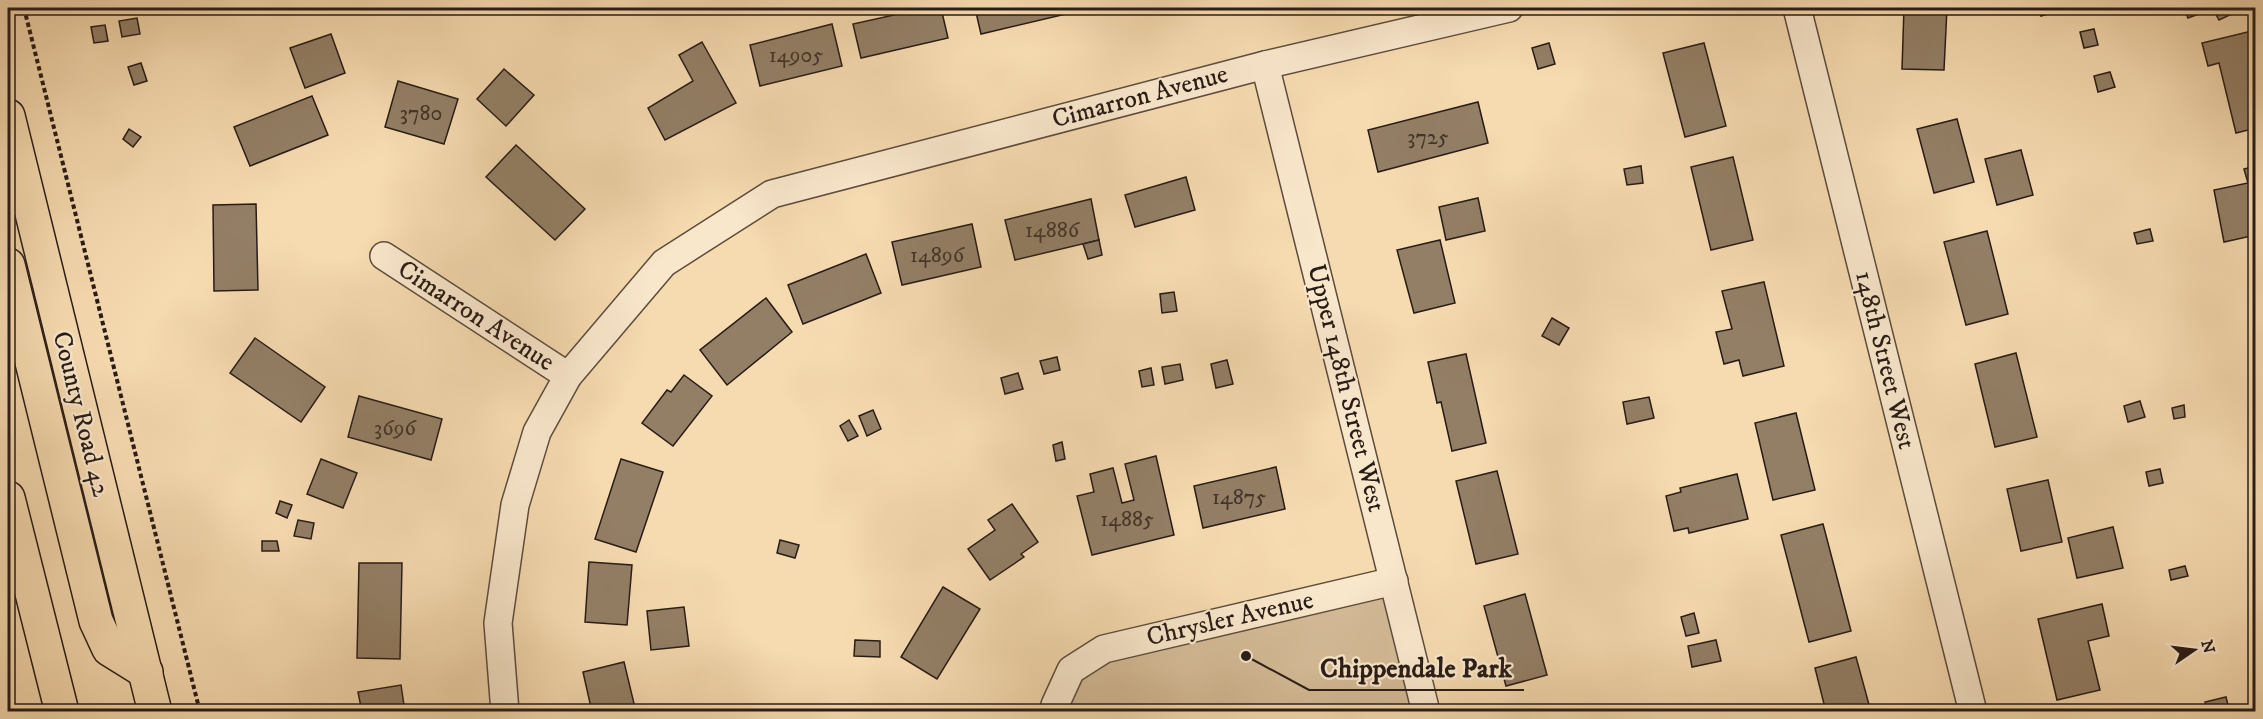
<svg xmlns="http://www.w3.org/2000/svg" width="2263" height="719" viewBox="0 0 2263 719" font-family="'IM FELL DW Pica',serif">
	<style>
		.green { fill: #d3ba96; stroke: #7e6b56; stroke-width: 1.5 }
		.building { fill: #937f66; stroke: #281c16; stroke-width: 1.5 }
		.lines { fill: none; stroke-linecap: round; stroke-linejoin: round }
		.minor-casing { stroke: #5c4c3c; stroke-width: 30 }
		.trunk-casing { stroke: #281c16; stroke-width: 36 }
		.path { stroke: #281c16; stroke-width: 4; stroke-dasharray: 4.5 3; stroke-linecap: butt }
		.minor { stroke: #f9e7cc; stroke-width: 27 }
		.trunk { stroke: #f6dab0; stroke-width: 33 }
		.labels { text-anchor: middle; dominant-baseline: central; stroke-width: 4.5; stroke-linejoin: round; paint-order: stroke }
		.number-label { font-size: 22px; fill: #43352a }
		.street-label { font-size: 26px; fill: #281c16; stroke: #f9e7cc }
		.leader { fill: none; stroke: #281c16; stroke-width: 2 }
		.callout-dot { fill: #281c16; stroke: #f9e7cc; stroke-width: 2 }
		.callout-label { font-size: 27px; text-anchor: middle; font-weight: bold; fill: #281c16; stroke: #f9e7cc; stroke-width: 4.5; stroke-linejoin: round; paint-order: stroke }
	</style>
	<rect width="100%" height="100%" fill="#f6dab0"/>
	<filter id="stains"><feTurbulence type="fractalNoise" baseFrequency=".00333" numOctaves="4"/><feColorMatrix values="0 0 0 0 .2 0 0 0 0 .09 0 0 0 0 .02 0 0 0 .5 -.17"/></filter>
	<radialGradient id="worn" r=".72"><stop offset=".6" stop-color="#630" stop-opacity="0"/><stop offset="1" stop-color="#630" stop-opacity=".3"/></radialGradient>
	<!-- green -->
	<polygon class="green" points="1390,575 1423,711 1049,712 1066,670"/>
	<!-- building -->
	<g class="building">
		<polygon points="925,8 941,8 948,38 861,58 853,24"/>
		<polygon points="975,8 1064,8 1066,14 981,34"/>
		<polygon points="1904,8 1947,8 1944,70 1902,69"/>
		<polygon points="2039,8 2053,8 2055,12 2041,16"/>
		<polygon points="2184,8 2215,8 2188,18"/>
		<polygon points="2229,8 2232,14 2219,20 2213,9"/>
		<polygon points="137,18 140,34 122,37 119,21"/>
		<polygon points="832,24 842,66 760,86 750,45"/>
		<polygon points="105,25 108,41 94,43 91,27"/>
		<polygon points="2094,29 2098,45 2084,48 2080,32"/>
		<polygon points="2256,30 2256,128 2236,133 2219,63 2208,66 2202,43"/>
		<polygon points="331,34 345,73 305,88 290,48"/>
		<polygon points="702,42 736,103 665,140 648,108 693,81 679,55"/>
		<polygon points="1549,43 1555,64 1538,69 1532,48"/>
		<polygon points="1704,43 1726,126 1685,137 1663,53"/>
		<polygon points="141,63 147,81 134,85 128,67"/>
		<polygon points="504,69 534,95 506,126 477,99"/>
		<polygon points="2110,72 2115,87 2098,92 2094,76"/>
		<polygon points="398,81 458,99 444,144 385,127"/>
		<polygon points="312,96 328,135 250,166 234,127"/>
		<polygon points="1478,102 1488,143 1378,172 1368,130"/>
		<polygon points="1957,119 1974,182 1934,193 1917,129"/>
		<polygon points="129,129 141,137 133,147 123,139"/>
		<polygon points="516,145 585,209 555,240 486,177"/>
		<polygon points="2021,150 2033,195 1997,205 1985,159"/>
		<polygon points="1733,157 1753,240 1711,250 1691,167"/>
		<polygon points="1641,166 1643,183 1627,185 1624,169"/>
		<polygon points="2256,166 2256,235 2224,242 2214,190 2248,183 2244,169"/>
		<polygon points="1186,177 1195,210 1135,227 1125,195"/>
		<polygon points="1478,198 1485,231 1446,240 1439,207"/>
		<polygon points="1091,199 1099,240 1015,260 1005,220"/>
		<polygon points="256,204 258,290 214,291 213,205"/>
		<polygon points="972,224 981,267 902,285 892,242"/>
		<polygon points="2150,229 2153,241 2137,244 2134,233"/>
		<polygon points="1987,231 2008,314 1966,325 1944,242"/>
		<polygon points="1099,240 1102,255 1088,259 1083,244"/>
		<polygon points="1440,240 1455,303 1414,313 1397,250"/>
		<polygon points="866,254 881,293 803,324 788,285"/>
		<polygon points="1764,282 1784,366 1743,376 1739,360 1724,364 1716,332 1732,329 1722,291"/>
		<polygon points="1174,292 1177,311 1162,313 1160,294"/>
		<polygon points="766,298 792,332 727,385 700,350"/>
		<polygon points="1552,318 1569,328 1559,345 1542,336"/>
		<polygon points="255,338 325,387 301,422 230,373"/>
		<polygon points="2016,353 2037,437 1995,447 1975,364"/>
		<polygon points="1466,354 1486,443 1452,451 1441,402 1437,403 1428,362"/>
		<polygon points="1057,357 1060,370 1044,374 1040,361"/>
		<polygon points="1227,360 1233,384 1216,388 1211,364"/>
		<polygon points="1180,364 1183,380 1165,384 1162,367"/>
		<polygon points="1151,368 1154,385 1142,387 1139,371"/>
		<polygon points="1018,373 1023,389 1005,394 1001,378"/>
		<polygon points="684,375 712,396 673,446 642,423 667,390 671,392"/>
		<polygon points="359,396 442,419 431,460 348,437"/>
		<polygon points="1649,397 1654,418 1627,424 1623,402"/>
		<polygon points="2140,401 2145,417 2128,422 2124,406"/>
		<polygon points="2184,405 2185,417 2174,419 2172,408"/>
		<polygon points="873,410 881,429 867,436 859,416"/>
		<polygon points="1796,413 1815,490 1773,500 1755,423"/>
		<polygon points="849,420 858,436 848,441 840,426"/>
		<polygon points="1062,442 1065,459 1056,461 1053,445"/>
		<polygon points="1156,456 1174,535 1092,555 1077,496 1094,492 1090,474 1113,468 1122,503 1134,500 1125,464"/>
		<polygon points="321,459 357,473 343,508 307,494"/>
		<polygon points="621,459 663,472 636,552 595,539"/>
		<polygon points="1276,467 1285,509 1203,528 1194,486"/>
		<polygon points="2160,469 2163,483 2149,486 2146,472"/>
		<polygon points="1497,471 1518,554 1476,564 1456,481"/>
		<polygon points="1737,474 1748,519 1689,533 1688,528 1674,531 1666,496 1681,492 1680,488"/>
		<polygon points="2048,480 2062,542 2021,551 2007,489"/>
		<polygon points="280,501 292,505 287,518 276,513"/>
		<polygon points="1012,504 1038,542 1021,554 1024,557 990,580 968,549 995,530 988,520"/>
		<polygon points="298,520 314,523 311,539 294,536"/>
		<polygon points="1823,524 1851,631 1809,642 1781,535"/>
		<polygon points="2113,527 2123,568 2077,578 2068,538"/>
		<polygon points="780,540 799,545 795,558 777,553"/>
		<polygon points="262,541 277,541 279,551 262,551"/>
		<polygon points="589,562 632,565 627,625 585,622"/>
		<polygon points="359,563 402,563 400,659 357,658"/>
		<polygon points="2185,566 2188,576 2171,580 2169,570"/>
		<polygon points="943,587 980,609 937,679 901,657"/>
		<polygon points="1525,594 1547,675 1506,686 1484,606"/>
		<polygon points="2102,604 2109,636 2088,641 2100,690 2057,700 2038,619"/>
		<polygon points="684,607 689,646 651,650 647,611"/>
		<polygon points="1694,613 1699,633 1686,636 1681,617"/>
		<polygon points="855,640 880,641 880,657 854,656"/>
		<polygon points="1716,640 1721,661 1692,667 1688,646"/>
		<polygon points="1856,657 1871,712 1826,712 1815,668"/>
		<polygon points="624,662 636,712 592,712 583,672"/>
		<polygon points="401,685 405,712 362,712 358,692"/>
		<polygon points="2226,697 2229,709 2207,712 2205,702"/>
	</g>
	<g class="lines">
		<!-- minor casing -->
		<g class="minor-casing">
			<g id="minor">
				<polyline points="1797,8 1973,712"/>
				<polyline points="1265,65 1426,712"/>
				<polyline points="384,256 568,376"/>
				<polyline points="505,712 498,623 515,505 537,432 568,376 664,263 772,194 1265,65 1509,8"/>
				<polyline points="1057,712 1055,705 1071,670 1104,649 1394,581"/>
			</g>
		</g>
		<!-- trunk casing -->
		<g class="trunk-casing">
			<g id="trunk">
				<polyline points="8,116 155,712"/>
				<polyline points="8,265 96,621 109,649 146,672"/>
				<polyline points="8,498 62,712"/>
			</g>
		</g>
		<!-- path -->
		<polyline class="path" points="24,8 200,712"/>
		<!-- minor -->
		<use href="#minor" class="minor"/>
		<!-- trunk -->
		<use href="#trunk" class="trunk"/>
	</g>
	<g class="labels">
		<!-- number labels -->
		<g class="number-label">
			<text x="796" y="55">14905</text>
			<text x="421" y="113">3780</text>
			<text x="1428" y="137">3725</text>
			<text x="1052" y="230">14886</text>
			<text x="937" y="255">14896</text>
			<text x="395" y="428">3696</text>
			<text x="1239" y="497">14875</text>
			<text x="1127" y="519">14885</text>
		</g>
		<!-- street labels -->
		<g class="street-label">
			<text transform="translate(1140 97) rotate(-15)">Cimarron Avenue</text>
			<text transform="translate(476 316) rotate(33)">Cimarron Avenue</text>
			<text transform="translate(1885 360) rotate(76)">148th Street West</text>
			<text transform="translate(1346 388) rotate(76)">Upper 148th Street West</text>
			<text transform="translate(81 414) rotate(76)">County Road 42</text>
			<text transform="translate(1230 619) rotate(-13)">Chrysler Avenue</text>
		</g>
	</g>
	<!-- callouts -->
	<path class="leader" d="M1246 656L1309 690H1524"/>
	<circle class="callout-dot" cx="1246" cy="656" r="6"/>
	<g class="callout-label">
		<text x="1416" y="677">Chippendale Park</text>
	</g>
	<!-- margin -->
	<rect width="2263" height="719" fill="none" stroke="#f6dab0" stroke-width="30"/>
	<rect x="9" y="9" width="2245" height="701" fill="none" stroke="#281c16" stroke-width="3"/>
	<rect x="15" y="15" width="2233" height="689" fill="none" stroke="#281c16" stroke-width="1.5"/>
	<!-- north arrow -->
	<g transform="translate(2194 650) rotate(76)" stroke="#f9e7cc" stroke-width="4.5" paint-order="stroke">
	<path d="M0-4.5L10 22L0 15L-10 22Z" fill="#281c16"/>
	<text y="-9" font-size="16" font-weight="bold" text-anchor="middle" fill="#281c16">N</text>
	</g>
	<rect width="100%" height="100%" filter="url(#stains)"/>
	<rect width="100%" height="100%" fill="url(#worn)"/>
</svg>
